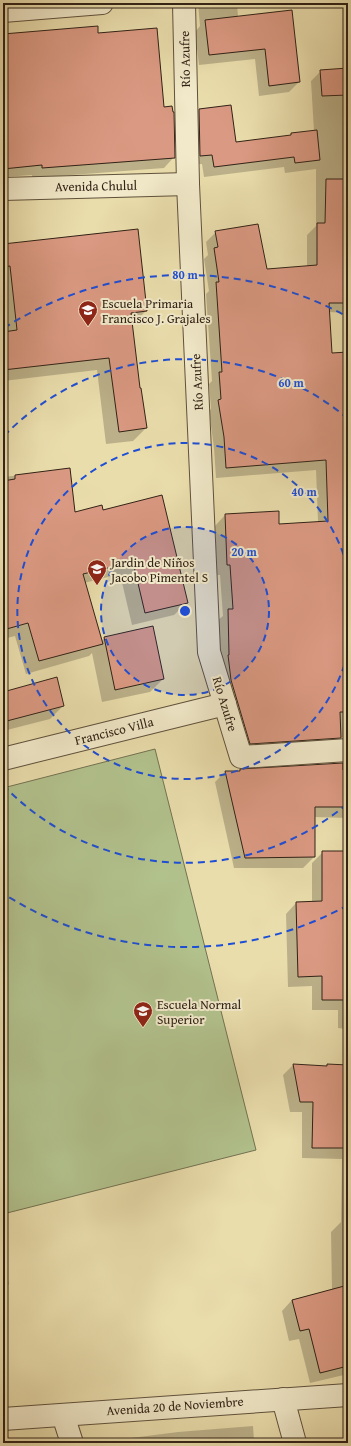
<svg xmlns="http://www.w3.org/2000/svg" width="351" height="1446" viewBox="0 0 351 1446" font-family="'Gentium Book Plus',serif">
	<style>
		.green { fill: #b2c28d; stroke: #727252 }
		.shadow { fill: #0003 }
		.building { fill: #da9982; stroke: #312216 }
		.lines { fill: none; stroke-linecap: round; stroke-linejoin: round }
		.minor-casing { stroke: #5f513c; stroke-width: 24 }
		.minor { stroke: #f1e9c9; stroke-width: 22 }
		.ring { fill: none; stroke: #1d4ed8; stroke-width: 2; stroke-dasharray: 7 5 }
		.labels { text-anchor: middle; dominant-baseline: central; stroke-width: 4; stroke-linejoin: round; paint-order: stroke }
		.street-label { font-size: 13px; fill: #312216; stroke: #f1e9c9 }
		.poi-label { font-size: 13px; fill: #312216; stroke: #f1e9c9; text-anchor: start }
		.centre { fill: #1d4ed8; stroke: #f1e9c9; stroke-width: 2 }
		.ring-label { font-size: 12px; text-anchor: middle; font-weight: bold; fill: #1d4ed8; stroke: #f1e9c9; stroke-width: 4; stroke-linejoin: round; paint-order: stroke }
	</style>
	<rect width="100%" height="100%" fill="#eaddac"/>
	<filter id="stains"><feTurbulence type="fractalNoise" baseFrequency=".005" numOctaves="4"/><feColorMatrix values="0 0 0 0 .2 0 0 0 0 .09 0 0 0 0 .02 0 0 0 .5 -.17"/></filter>
	<radialGradient id="worn" r=".72"><stop offset=".6" stop-color="#630" stop-opacity="0"/><stop offset="1" stop-color="#630" stop-opacity=".3"/></radialGradient>
	<!-- green -->
	<polygon class="green" points="155,749 256,1150 3,1214 3,788"/>
	<!-- shadow -->
	<g class="shadow">
		<polygon points="198,3 237,3 238,17 299,82 289,92 259,96 255,59 199,65 195,32 200,26"/>
		<polygon points="3,34 98,34 163,108 174,157 164,168 32,178 32,175 3,177"/>
		<polygon points="348,64 348,313 329,312 331,354 348,353 348,737 340,737 330,748 240,754 221,691 218,620 223,616 220,575 217,575 215,526 225,515 278,525 318,522 316,470 216,478 214,448 209,411 211,409 209,384 212,381 206,294 209,291 204,259 208,255 206,242 216,232 266,270 307,267 307,235 316,226 316,169 285,173 284,167 204,177 202,164 190,165 189,120 199,110 235,143 289,136 292,134 314,131 311,81 321,71 342,69"/>
		<polygon points="3,235 4,245 146,311 132,324 139,389 146,428 133,441 106,444 97,370 3,381"/>
		<polygon points="69,470 74,513 102,511 187,602 174,615 132,625 120,574 84,583 101,641 104,638 163,679 150,692 102,702 92,653 89,656 26,674 15,636 3,639 3,477"/>
		<polygon points="3,693 63,706 50,719 3,731"/>
		<polygon points="240,770 348,771 348,818 314,817 314,857 303,868 234,868 215,782 225,772 238,772"/>
		<polygon points="323,852 348,852 348,1374 310,1383 299,1339 289,1341 282,1311 292,1300 332,1290 331,1232 341,1222 342,1159 302,1158 302,1112 290,1112 283,1075 293,1065 326,1067 344,1066 345,1029 338,1028 338,1010 312,1010 312,986 288,987 286,914 296,903 312,903 312,863"/>
		<polygon points="3,1258 9,1284 3,1290"/>
		<polygon points="253,1426 254,1441 278,1440 278,1443 98,1443 100,1442 178,1432"/>
	</g>
	<!-- building -->
	<g class="building">
		<polygon points="292,10 300,82 269,86 265,49 209,55 205,20"/>
		<polygon points="98,26 98,33 157,28 164,107 172,106 173,112 174,112 175,158 42,168 42,165 3,169 3,34"/>
		<polygon points="348,68 348,95 322,96 320,70"/>
		<polygon points="231,105 236,142 291,135 291,133 317,130 320,160 295,163 294,157 214,167 212,155 200,156 199,109"/>
		<polygon points="326,179 348,179 348,303 329,303 332,353 348,352 348,712 340,712 341,738 250,744 231,680 228,655 229,655 228,609 233,609 230,565 227,565 225,514 279,511 279,524 328,521 326,460 226,468 224,437 218,400 221,399 219,372 222,372 216,282 219,282 214,248 218,247 215,231 258,224 267,269 317,265 317,223 325,223"/>
		<polygon points="138,229 147,311 131,313 140,388 141,388 147,428 119,432 109,358 3,370 3,332 17,330 10,266 3,267 3,244"/>
		<polygon points="70,468 75,512 102,505 103,510 162,495 188,603 145,613 133,562 83,574 103,644 39,661 28,623 3,630 3,481 15,479 15,475"/>
		<polygon points="153,626 164,679 115,690 104,637"/>
		<polygon points="57,677 64,706 3,722 3,692"/>
		<polygon points="343,763 343,770 348,770 348,807 315,807 315,857 245,858 225,771 240,771 240,769"/>
		<polygon points="322,851 348,851 348,1000 322,1000 322,976 298,977 296,902 322,901"/>
		<polygon points="293,1064 327,1066 327,1064 348,1065 348,1148 312,1148 313,1102 300,1102"/>
		<polygon points="348,1285 348,1366 320,1373 309,1329 300,1331 292,1300"/>
	</g>
	<g class="lines">
		<!-- minor casing -->
		<g class="minor-casing">
			<g id="minor">
				<polyline points="184,3 188,184 209,652 241,757 348,750"/>
				<polyline points="3,11 102,3"/>
				<polyline points="3,189 188,184"/>
				<polyline points="3,759 225,704"/>
				<polyline points="283,1399 295,1443"/>
				<polyline points="63,1415 72,1443"/>
				<polyline points="3,1419 348,1395"/>
			</g>
		</g>
		<!-- minor -->
		<use href="#minor" class="minor"/>
	</g>
	<!-- distance rings -->
	<circle cx="185" cy="611" r="84" fill="#1d4ed8" fill-opacity=".12"/>
	<g class="ring">
		<circle cx="185" cy="611" r="84"/>
		<path d="M348 653A168 168 0 1 1 348 569"/>
		<path d="M347 804A252 252 0 0 1 4 786M4 436A252 252 0 0 1 347 418"/>
		<path d="M348 905A336 336 0 0 1 4 894M4 328A336 336 0 0 1 348 317"/>
	</g>
	<!-- icons -->
	<defs>
		<g id="school-pin" transform="scale(1)"><path d="M0 17L-7.5 6A9.5 9.5 0 1 1 7.5 6Z" fill="#8f2418" stroke="#f1e9c9"/><path d="M0-5L7-2L0 1L-7-2ZM-4 1L0 2.5L4 1V4Q0 6-4 4Z" fill="#fff"/></g>
		<g id="university-pin" transform="scale(1)"><path d="M0 17L-7.5 6A9.5 9.5 0 1 1 7.5 6Z" fill="#8f2418" stroke="#f1e9c9"/><path d="M0-5L7-2L0 1L-7-2ZM-4 1L0 2.5L4 1V4Q0 6-4 4Z" fill="#fff"/></g>
	</defs>
	<g fill-rule="evenodd">
		<use href="#school-pin" x="88" y="310"/>
		<use href="#school-pin" x="97" y="569"/>
		<use href="#university-pin" x="143" y="1011"/>
	</g>
	<g class="labels">
		<!-- street labels -->
		<g class="street-label">
			<text transform="translate(185 59) rotate(-91)">Río Azufre</text>
			<text transform="translate(96 186) rotate(-1)">Avenida Chulul</text>
			<text transform="translate(197 382) rotate(-93)">Río Azufre</text>
			<text transform="translate(225 704) rotate(73)">Río Azufre</text>
			<text transform="translate(114 731) rotate(-14)">Francisco Villa</text>
			<text transform="translate(175 1406) rotate(-4)">Avenida 20 de Noviembre</text>
		</g>
		<!-- poi labels -->
		<g class="poi-label">
			<text x="102" y="303">Escuela Primaria<tspan x="102" dy="15">Francisco J. Grajales</tspan></text>
			<text x="111" y="562">Jardin de Niños<tspan x="111" dy="15">Jacobo Pimentel S</tspan></text>
			<text x="157" y="1004">Escuela Normal<tspan x="157" dy="15">Superior</tspan></text>
		</g>
	</g>
	<circle cx="185" cy="611" r="6" class="centre"/>
	<g class="ring-label">
		<text x="185" y="279">80 m</text>
		<text x="291" y="387">60 m</text>
		<text x="304" y="496">40 m</text>
		<text x="244" y="556">20 m</text>
	</g>
	<!-- margin -->
	<rect width="351" height="1446" fill="none" stroke="#eaddac" stroke-width="16"/>
	<rect x="4" y="4" width="343" height="1438" fill="none" stroke="#312216" stroke-width="2"/>
	<rect x="8" y="8" width="335" height="1430" fill="none" stroke="#312216"/>
	<rect width="100%" height="100%" filter="url(#stains)"/>
	<rect width="100%" height="100%" fill="url(#worn)"/>
</svg>
